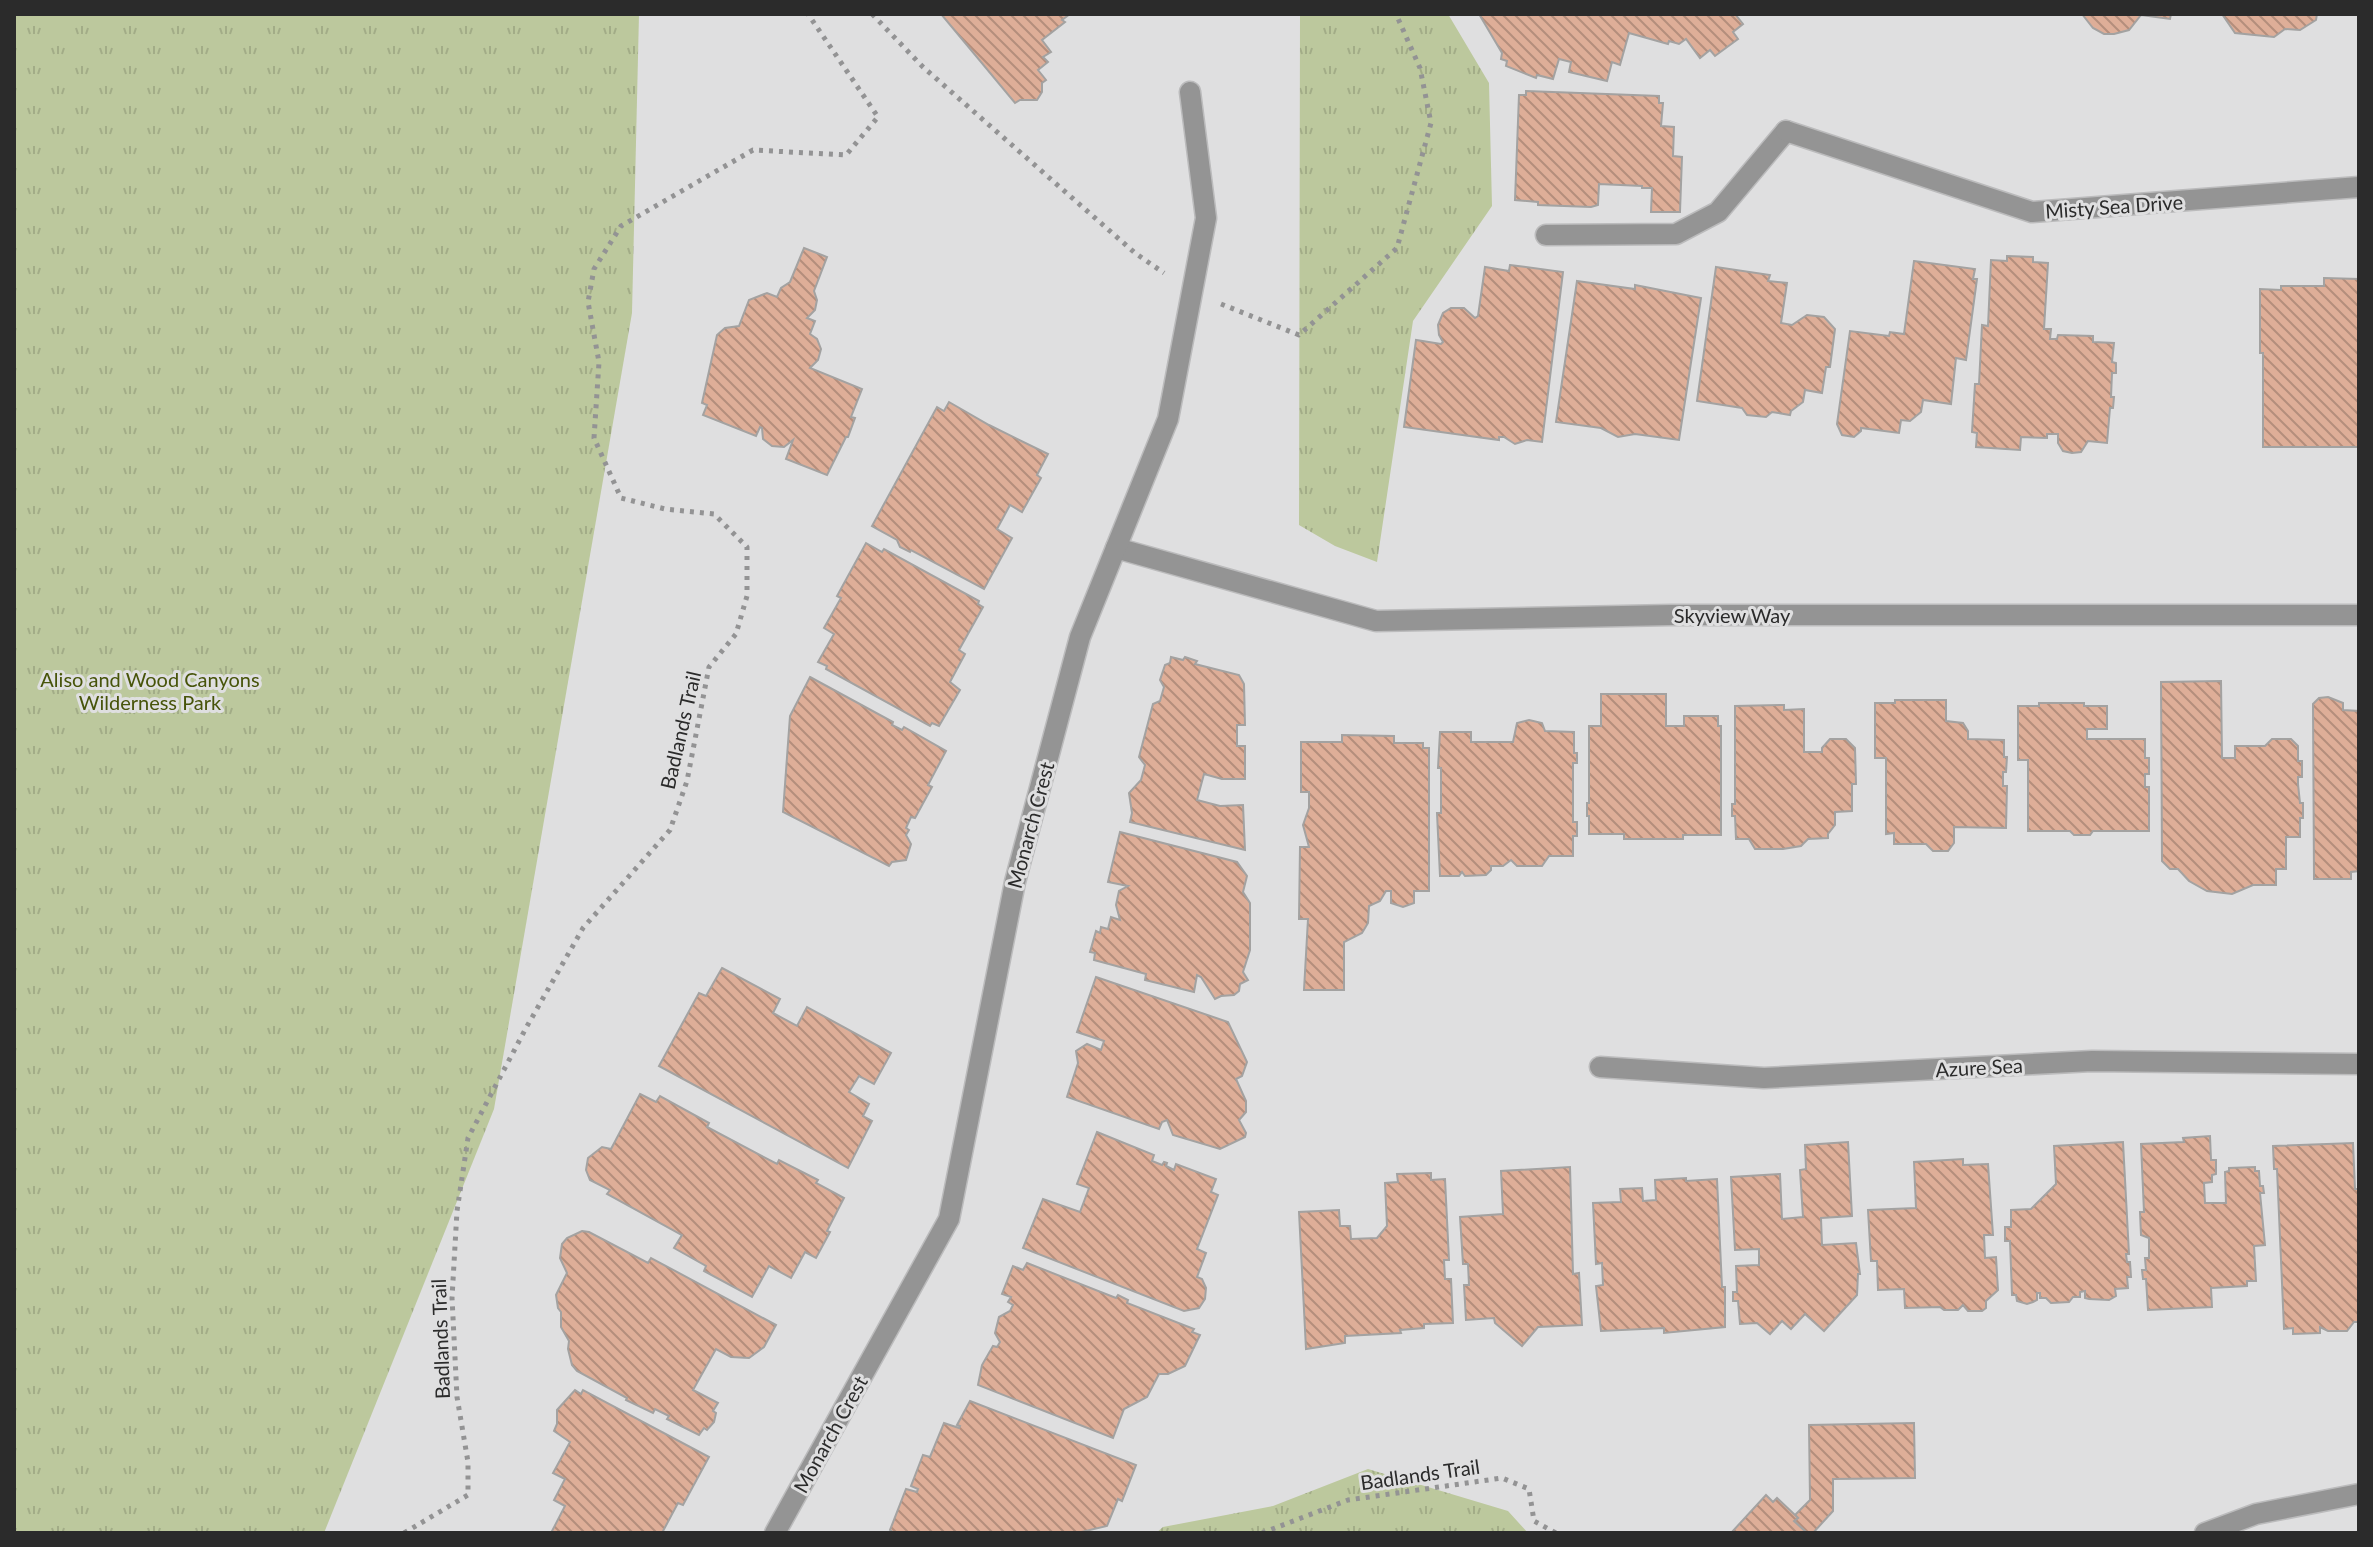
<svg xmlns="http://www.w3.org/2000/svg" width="2373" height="1547" viewBox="0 0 2373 1547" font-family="Lato,sans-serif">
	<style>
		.grass { fill: url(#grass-tufts) }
		.building { fill: url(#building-back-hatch); stroke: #a3a2a1; stroke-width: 2 }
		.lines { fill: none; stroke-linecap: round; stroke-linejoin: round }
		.service-casing { stroke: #bbbbbc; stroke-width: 23 }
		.minor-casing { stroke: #bbbbbc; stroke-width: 23 }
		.path { stroke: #939394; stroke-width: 5; stroke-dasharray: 4 6; stroke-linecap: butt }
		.service { stroke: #949494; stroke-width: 20 }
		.minor { stroke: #949494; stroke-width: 20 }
		.labels { text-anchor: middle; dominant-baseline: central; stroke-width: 6; stroke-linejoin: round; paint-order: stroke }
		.street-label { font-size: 20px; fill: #2b2b2b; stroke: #dfdfe0 }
		.park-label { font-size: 20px; fill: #47540a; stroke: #dfdfe0 }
	</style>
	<defs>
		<pattern id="grass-tufts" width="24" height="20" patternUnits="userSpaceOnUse" patternTransform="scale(2)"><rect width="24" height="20" fill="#bcc89d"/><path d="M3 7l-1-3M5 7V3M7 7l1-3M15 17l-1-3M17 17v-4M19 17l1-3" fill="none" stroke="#a2ac87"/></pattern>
		<pattern id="building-back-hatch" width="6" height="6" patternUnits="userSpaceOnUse" patternTransform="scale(2)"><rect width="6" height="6" fill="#deae98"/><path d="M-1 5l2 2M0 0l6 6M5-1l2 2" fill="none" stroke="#b48e7c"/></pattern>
	</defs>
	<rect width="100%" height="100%" fill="#dfdfe0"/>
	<!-- grass -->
	<g class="grass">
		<polygon points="14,14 639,14 632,313 494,1109 324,1533 14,1533"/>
		<polygon points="1300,14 1448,14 1489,83 1492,206 1413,321 1377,562 1335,546 1299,525"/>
		<polygon points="1368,1469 1508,1511 1528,1533 1156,1533 1163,1527 1273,1506"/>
	</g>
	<!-- building -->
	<g class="building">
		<polygon points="941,14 1070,14 1062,20 1065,22 1042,40 1051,52 1043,57 1048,62 1038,70 1046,80 1042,83 1042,92 1037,100 1020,100 1015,103"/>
		<polygon points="1479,14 1735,14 1743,24 1733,32 1738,39 1715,56 1710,50 1700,58 1686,39 1679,44 1669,41 1668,44 1629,33 1620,65 1612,62 1607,81 1569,72 1571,62 1559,59 1553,79 1537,75 1536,78 1506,66 1507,61 1501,59 1502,53"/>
		<polygon points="2082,14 2171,14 2170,19 2141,15 2129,30 2114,34 2104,34 2093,28"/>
		<polygon points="2222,14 2317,14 2316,20 2300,30 2285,29 2274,37 2235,33"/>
		<polygon points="1526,91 1659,96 1659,103 1663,103 1661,126 1674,127 1673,156 1682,157 1680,212 1651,212 1652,188 1642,188 1642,186 1599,184 1598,205 1591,207 1538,205 1538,202 1515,200 1519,95 1526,95"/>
		<polygon points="804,248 827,257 814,291 817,300 815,310 807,318 815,321 810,334 817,339 821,349 818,360 810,368 862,389 851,417 855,418 848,437 846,437 827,475 786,459 793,440 784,447 772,446 763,439 762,428 760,427 756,436 703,415 707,405 702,403 717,335 725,328 739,326 749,300 767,293 777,297 781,288 790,282"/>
		<polygon points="2007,256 2033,257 2033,262 2048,263 2044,329 2051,329 2050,339 2057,339 2058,335 2093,336 2093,342 2114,343 2112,362 2116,363 2116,373 2112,373 2111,397 2114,397 2113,408 2110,408 2107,443 2088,441 2081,452 2072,453 2063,451 2058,443 2058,434 2047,434 2047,438 2021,437 2020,450 1976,447 1977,433 1972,432 1975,384 1979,384 1982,325 1988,326 1991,260 2007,261"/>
		<polygon points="1914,261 1975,269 1973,279 1977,279 1966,360 1956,358 1951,404 1923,400 1921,412 1910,421 1901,420 1899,433 1861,428 1861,431 1854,437 1842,435 1837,424 1850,331 1889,336 1890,332 1904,334"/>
		<polygon points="1510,265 1563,272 1542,442 1527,440 1515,444 1504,437 1499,437 1499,440 1404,427 1416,340 1441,344 1443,342 1439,335 1438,325 1443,313 1451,308 1464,308 1475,318 1478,316 1485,267 1509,271"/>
		<polygon points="1716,267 1770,275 1768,281 1787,283 1781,323 1792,325 1807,315 1824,317 1835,329 1830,367 1826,367 1822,393 1805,390 1803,402 1791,411 1790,415 1772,412 1766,417 1747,415 1742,408 1697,401"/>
		<polygon points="2324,278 2359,279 2359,450 2358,447 2263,447 2263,353 2260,353 2260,289 2281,290 2281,286 2324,286"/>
		<polygon points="1577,281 1635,289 1635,285 1701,298 1679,440 1635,434 1618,437 1601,428 1556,422"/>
		<polygon points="949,402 989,425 1048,454 1037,475 1041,478 1022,512 1010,505 997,529 1012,538 984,589 911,550 910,552 900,547 897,540 872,526 937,407 944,411"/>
		<polygon points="866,543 882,552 884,549 979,601 978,604 983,607 959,650 965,654 950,682 960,690 939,726 932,723 930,726 826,669 827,666 818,662 834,634 824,628 841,598 837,596"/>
		<polygon points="1171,657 1183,660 1185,657 1197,661 1195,664 1239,675 1244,684 1245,725 1237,725 1237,746 1245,746 1245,779 1222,779 1204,774 1197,800 1220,806 1243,805 1245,850 1130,822 1132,813 1129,793 1141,780 1145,765 1139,757 1153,704 1160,701 1164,687 1160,680 1165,665 1170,663"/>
		<polygon points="810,677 893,722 892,725 902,730 904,727 946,751 928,785 932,787 915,818 911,817 906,828 909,830 906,835 911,844 906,860 892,862 889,866 783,812 790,716"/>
		<polygon points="2221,681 2222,758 2235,758 2235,746 2265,746 2272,739 2291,739 2298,746 2298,761 2302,761 2302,777 2298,777 2298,784 2300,803 2303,803 2303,818 2300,818 2300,837 2286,837 2286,869 2276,869 2276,885 2253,885 2232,894 2207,891 2189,881 2178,869 2170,869 2162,861 2161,682"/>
		<polygon points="1601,694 1666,694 1666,726 1684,726 1684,716 1718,716 1718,726 1721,726 1721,835 1683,835 1683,839 1624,839 1624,834 1589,834 1589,816 1587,816 1587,803 1589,803 1589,726 1601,726"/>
		<polygon points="2328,697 2343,703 2343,710 2359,711 2359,871 2351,872 2351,879 2314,879 2313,704 2319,698"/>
		<polygon points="1895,700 1946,700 1946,721 1963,723 1968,731 1968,739 2004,740 2004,757 2007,757 2006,772 2003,772 2003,786 2007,786 2006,828 1954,827 1954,843 1948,851 1933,851 1926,844 1894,844 1894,833 1886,834 1886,758 1875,758 1875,703 1895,703"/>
		<polygon points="2039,703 2084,703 2084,706 2107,706 2107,729 2087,729 2087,739 2145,739 2145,758 2149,758 2149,774 2145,774 2145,787 2149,787 2149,831 2093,831 2090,835 2074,835 2070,831 2028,831 2028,760 2018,760 2018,706 2039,706"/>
		<polygon points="1784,705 1784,710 1804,709 1804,752 1822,752 1822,748 1830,739 1846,739 1855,748 1856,784 1852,784 1852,811 1835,812 1835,825 1828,834 1828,838 1808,839 1801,846 1783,849 1755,849 1749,839 1736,839 1735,816 1732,816 1732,804 1735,804 1735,706"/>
		<polygon points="1529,720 1542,723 1545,731 1574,732 1574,753 1577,753 1577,763 1573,763 1573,822 1577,822 1577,836 1573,836 1573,856 1549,856 1542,866 1517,866 1511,860 1503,866 1491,866 1491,870 1486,875 1465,876 1462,872 1459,876 1440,876 1437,813 1441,813 1441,768 1438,768 1440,732 1471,732 1471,742 1513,742 1517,723"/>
		<polygon points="1342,735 1394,736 1394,743 1423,743 1423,748 1429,748 1429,891 1414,891 1414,903 1403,907 1391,903 1391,891 1386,891 1380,901 1369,906 1368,923 1362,933 1344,942 1344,990 1304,990 1308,919 1299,919 1300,847 1309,847 1303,825 1309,808 1309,792 1301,792 1301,742 1342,742"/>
		<polygon points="1120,832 1237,862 1247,876 1243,892 1250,903 1250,950 1243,972 1248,980 1240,984 1239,991 1234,995 1221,996 1215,999 1201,977 1197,975 1194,992 1145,980 1146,974 1094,960 1095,953 1090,952 1096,931 1100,933 1101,927 1108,929 1111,917 1120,920 1116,905 1119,891 1128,886 1108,882"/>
		<polygon points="722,968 780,999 773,1013 797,1026 807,1007 891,1053 874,1084 859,1076 849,1092 869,1104 863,1116 872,1121 848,1168 659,1066 699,993 706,996"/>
		<polygon points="1096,977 1228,1022 1247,1062 1242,1076 1236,1079 1246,1101 1246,1112 1239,1120 1246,1133 1245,1137 1220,1149 1173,1135 1167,1120 1162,1122 1159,1129 1067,1097 1078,1063 1076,1051 1087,1044 1101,1050 1104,1041 1077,1032"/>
		<polygon points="640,1094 656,1102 660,1096 709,1123 707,1127 777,1164 779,1160 818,1180 816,1183 844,1198 827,1231 830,1232 816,1258 805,1252 791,1278 769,1266 752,1297 704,1271 706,1266 674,1248 682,1235 607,1194 610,1190 590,1180 586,1170 588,1158 602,1147 611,1149"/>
		<polygon points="1097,1132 1154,1155 1152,1161 1162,1165 1164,1162 1167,1163 1166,1166 1174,1170 1176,1164 1216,1179 1211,1192 1218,1195 1197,1249 1206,1253 1197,1277 1202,1279 1206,1288 1205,1299 1199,1308 1184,1311 1023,1248 1043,1199 1080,1212 1089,1188 1077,1184"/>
		<polygon points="2210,1136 2211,1160 2216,1160 2216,1174 2212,1175 2212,1182 2204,1183 2205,1203 2226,1203 2225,1172 2229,1171 2229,1168 2255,1167 2255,1171 2259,1171 2260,1186 2263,1186 2264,1193 2260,1193 2265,1245 2254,1246 2256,1281 2247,1281 2247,1286 2211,1288 2212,1307 2148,1310 2146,1279 2143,1279 2142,1270 2146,1270 2145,1258 2149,1258 2149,1238 2141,1235 2140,1212 2144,1212 2141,1144 2184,1142 2183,1138"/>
		<polygon points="1848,1142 1852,1216 1821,1218 1822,1245 1856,1243 1860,1274 1858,1274 1857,1295 1824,1331 1805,1314 1791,1329 1782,1321 1770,1334 1757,1323 1740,1324 1738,1301 1733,1301 1733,1292 1737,1292 1736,1266 1759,1265 1759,1249 1735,1250 1731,1177 1780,1174 1782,1219 1803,1217 1800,1170 1806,1169 1805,1145"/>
		<polygon points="2123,1142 2129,1254 2126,1254 2127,1262 2130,1262 2131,1277 2127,1277 2128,1288 2115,1289 2116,1296 2109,1300 2089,1299 2085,1298 2085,1291 2080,1292 2080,1297 2073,1297 2069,1302 2051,1303 2046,1298 2040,1298 2040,1293 2037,1293 2037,1300 2033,1302 2027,1304 2017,1301 2016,1295 2012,1295 2010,1241 2005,1241 2005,1227 2011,1227 2011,1210 2031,1209 2056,1184 2054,1146"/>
		<polygon points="2353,1143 2355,1189 2359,1189 2359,1322 2354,1322 2347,1331 2328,1331 2320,1327 2320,1333 2293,1334 2293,1328 2284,1329 2277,1169 2274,1169 2273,1146"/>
		<polygon points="1963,1159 1963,1165 1988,1164 1993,1235 1984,1235 1985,1258 1996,1257 1998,1290 1986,1301 1986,1308 1982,1311 1968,1311 1963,1305 1958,1310 1944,1310 1940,1307 1905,1308 1904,1289 1878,1290 1877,1261 1871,1261 1868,1210 1916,1208 1914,1162"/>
		<polygon points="1570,1167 1573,1274 1579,1273 1582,1325 1538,1327 1522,1346 1495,1323 1494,1318 1466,1320 1464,1285 1469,1285 1468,1264 1463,1264 1460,1217 1503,1214 1501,1171"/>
		<polygon points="1431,1173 1431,1180 1445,1179 1449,1260 1444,1260 1445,1279 1451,1279 1453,1323 1424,1324 1424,1328 1400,1330 1401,1333 1345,1336 1345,1343 1306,1349 1299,1212 1339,1210 1340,1226 1350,1226 1351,1239 1377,1238 1387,1226 1385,1183 1398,1182 1397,1174"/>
		<polygon points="1686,1178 1686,1181 1717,1179 1722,1287 1725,1287 1725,1327 1664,1333 1664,1328 1601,1331 1596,1286 1603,1285 1602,1263 1596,1264 1593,1203 1621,1202 1620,1189 1642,1188 1643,1201 1656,1200 1655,1180"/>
		<polygon points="582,1231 589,1232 648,1263 651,1258 776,1325 764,1347 749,1358 731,1357 716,1349 693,1390 718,1403 713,1411 716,1413 714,1422 707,1430 704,1428 699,1435 667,1419 669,1416 655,1409 653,1413 626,1400 627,1398 577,1371 572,1365 568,1349 569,1341 561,1327 561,1312 558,1308 556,1295 567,1273 560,1258 562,1244 567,1238"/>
		<polygon points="1027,1263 1116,1298 1118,1295 1128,1300 1127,1303 1194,1329 1192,1332 1200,1335 1185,1366 1168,1374 1159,1374 1147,1397 1124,1409 1113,1438 978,1385 982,1365 993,1346 997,1347 1000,1342 995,1333 999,1317 1010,1311 1013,1305 1008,1302 1011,1297 1002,1294 1013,1266 1023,1270"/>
		<polygon points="575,1390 581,1394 583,1390 709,1457 683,1505 678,1503 662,1533 551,1533 565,1506 554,1500 565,1479 553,1473 570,1442 554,1431 557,1424 557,1410"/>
		<polygon points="970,1401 1136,1465 1122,1501 1118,1499 1107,1526 1077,1533 894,1533 890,1530 906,1489 917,1492 918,1489 911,1486 923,1455 930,1457 944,1423 959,1428 960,1426 957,1425"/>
		<polygon points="1914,1423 1915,1478 1833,1479 1833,1511 1813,1533 1807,1533 1794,1521 1798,1518 1795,1515 1810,1500 1809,1425"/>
		<polygon points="1766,1495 1773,1502 1777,1498 1795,1515 1798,1518 1794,1521 1807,1533 1731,1533"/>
	</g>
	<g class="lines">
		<!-- service casing -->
		<g class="service-casing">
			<polyline id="service" points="1546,235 1676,234 1718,212 1786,131"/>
		</g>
		<!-- minor casing -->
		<g class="minor-casing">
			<g id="minor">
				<polyline points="1786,131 2032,212 2359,187"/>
				<polyline points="1116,548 1376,621 1671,615 2359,615"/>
				<polyline points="1600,1067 1764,1078 2092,1061 2359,1064"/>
				<polyline points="775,1533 949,1219 1015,882 1080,637 1168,419 1206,218 1190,92"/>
				<polyline points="2205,1533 2256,1514 2359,1494"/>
			</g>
		</g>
		<!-- path -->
		<g class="path">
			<polyline points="872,14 923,67 1135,253 1164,273"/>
			<polyline points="1221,304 1299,335 1397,248 1431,123 1420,68 1396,14"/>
			<polyline points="404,1533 468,1495 468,1462 457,1397 452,1298 457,1211 468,1138 526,1028 583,928 670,830 687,781 709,667 736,634 747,596 747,547 714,514 665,509 621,498 594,438 599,362 588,302 594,269 621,226 753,150 846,155 878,117 808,14"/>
			<polyline points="1262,1533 1348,1500 1502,1478 1529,1489 1534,1521 1556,1533"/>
		</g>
		<!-- service -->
		<use href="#service" class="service"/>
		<!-- minor -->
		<use href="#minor" class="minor"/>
	</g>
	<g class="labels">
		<!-- street labels -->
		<g class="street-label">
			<text transform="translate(2114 206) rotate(-4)">Misty Sea Drive</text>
			<text x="1732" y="615">Skyview Way</text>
			<text transform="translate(680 730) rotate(-77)">Badlands Trail</text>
			<text transform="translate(1030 825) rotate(-75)">Monarch Crest</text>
			<text transform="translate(1979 1067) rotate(-3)">Azure Sea</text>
			<text transform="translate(440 1339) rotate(-92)">Badlands Trail</text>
			<text transform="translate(830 1434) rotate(-61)">Monarch Crest</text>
			<text transform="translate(1420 1474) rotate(-8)">Badlands Trail</text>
		</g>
		<!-- park labels -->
		<g class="park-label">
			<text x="150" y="679">Aliso and Wood Canyons<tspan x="150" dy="23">Wilderness Park</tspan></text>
		</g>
	</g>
	<!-- border -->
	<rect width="2373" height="1547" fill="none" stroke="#2b2b2b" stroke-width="32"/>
</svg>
